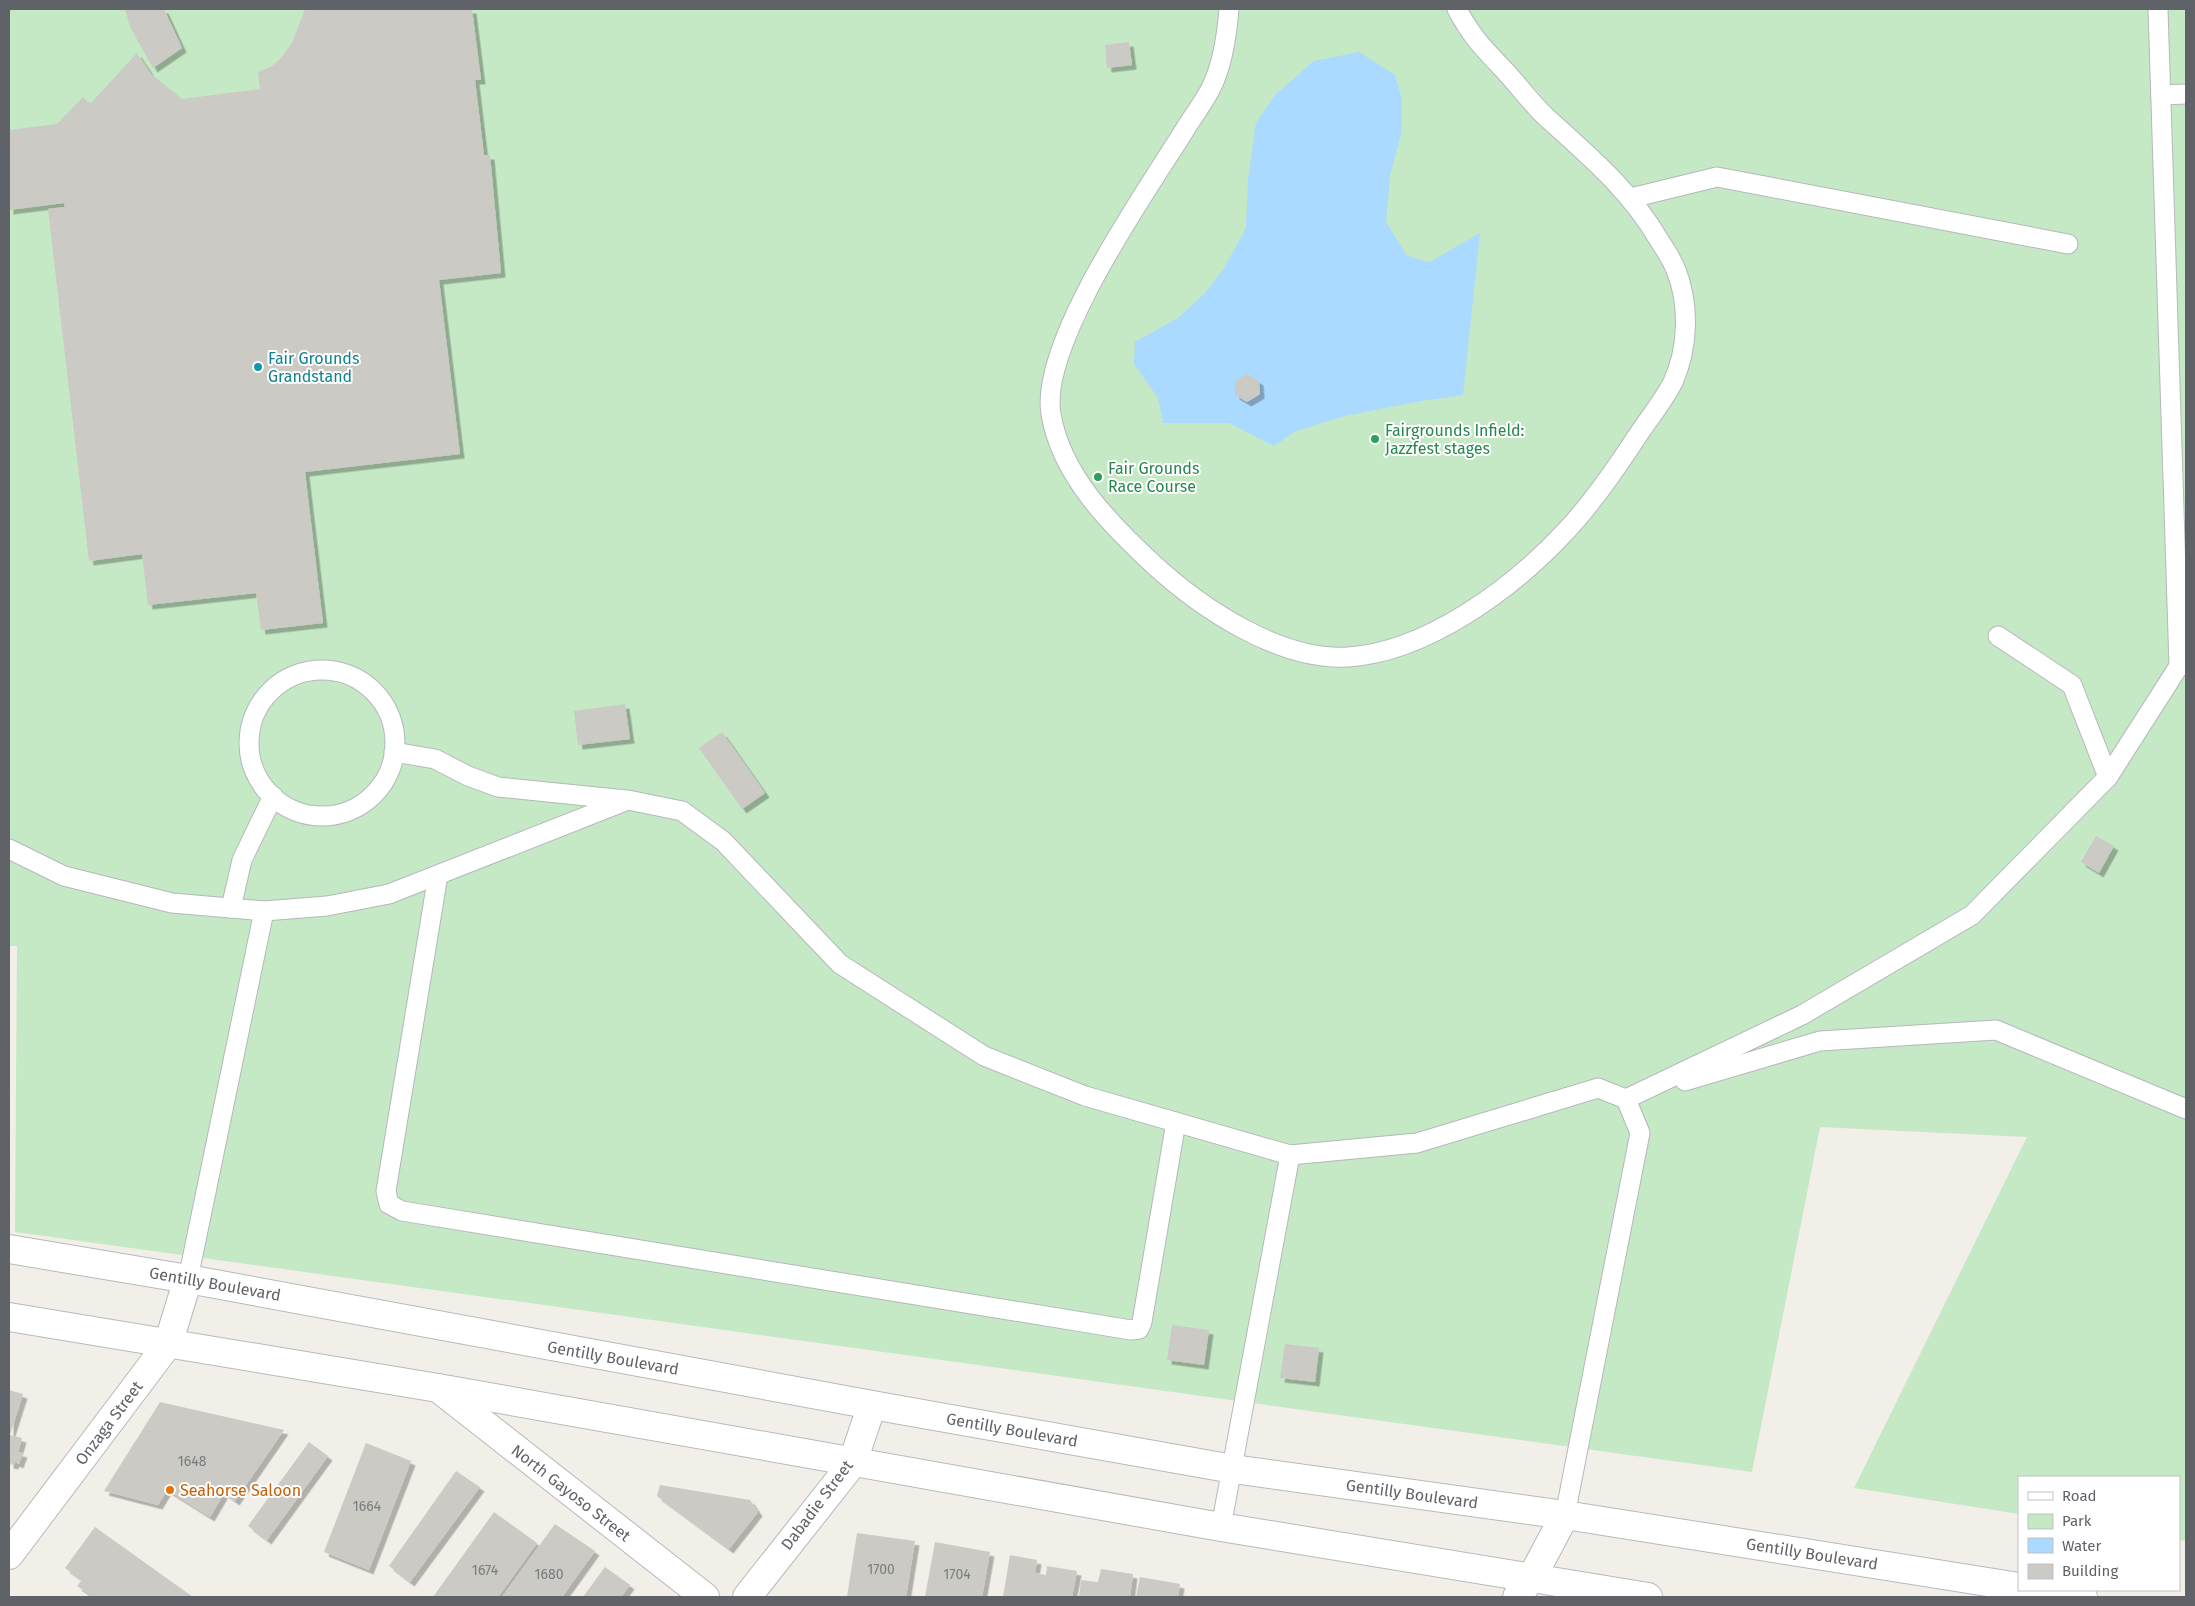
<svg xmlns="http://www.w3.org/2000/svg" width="2195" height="1606" viewBox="0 0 2195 1606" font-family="'Fira Sans',sans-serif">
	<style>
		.green { fill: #c5e8c5 }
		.water { fill: #aadaff }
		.building { fill: #cccac5; filter: url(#shadow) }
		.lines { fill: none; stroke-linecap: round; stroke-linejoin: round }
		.service-casing { stroke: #b5b8bc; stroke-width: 21 }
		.minor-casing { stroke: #b5b8bc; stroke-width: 30 }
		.secondary-casing { stroke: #b6babf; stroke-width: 30 }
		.service { stroke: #fff; stroke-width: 19 }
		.minor { stroke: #fff; stroke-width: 28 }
		.secondary { stroke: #fff; stroke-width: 28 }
		.culture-dot { fill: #0f9aa8; stroke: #fff; stroke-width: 2 }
		.leisure-dot { fill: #2e9e5b; stroke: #fff; stroke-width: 2 }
		.food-dot { fill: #e8710a; stroke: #fff; stroke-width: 2 }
		.labels { text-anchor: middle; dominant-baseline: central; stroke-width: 4; stroke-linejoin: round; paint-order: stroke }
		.number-label { font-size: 14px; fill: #7a7d7f }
		.culture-label { font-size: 16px; fill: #0d838f; stroke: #fff; text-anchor: start }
		.leisure-label { font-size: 16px; fill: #27864d; stroke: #fff; text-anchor: start }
		.street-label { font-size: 16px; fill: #5f6368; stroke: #fff }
		.food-label { font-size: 16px; fill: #c56008; stroke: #fff; text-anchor: start }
	</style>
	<defs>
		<filter id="shadow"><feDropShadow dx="4.5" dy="4.5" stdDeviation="0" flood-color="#0004"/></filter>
	</defs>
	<rect width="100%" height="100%" fill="#f1efe8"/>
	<!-- green -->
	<polygon class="green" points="9,9 2186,9 2186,1541 2179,1540 2179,1477 2019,1477 2019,1514 1854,1488 2027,1137 1820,1127 1752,1472 15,1232 17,946 9,946"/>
	<!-- water -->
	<polygon class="water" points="1359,52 1395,75 1402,100 1401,134 1390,175 1386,222 1407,256 1430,262 1480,233 1463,395 1421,401 1345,416 1296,431 1274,446 1229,423 1163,423 1158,398 1134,364 1135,342 1178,318 1203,295 1223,270 1246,228 1248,180 1256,123 1275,95 1314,61"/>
	<!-- building -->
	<g class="building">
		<polygon points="125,9 164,9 182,48 153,68 130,27"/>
		<polygon points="305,9 472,9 481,80 475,80 484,155 490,155 501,273 439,280 460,454 305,472 323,623 261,630 256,593 148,605 142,554 89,561 48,209 65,207 64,203 9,210 9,130 57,124 83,97 90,104 137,53 151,74 182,99 260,89 258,72 272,66 281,58 292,43"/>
		<polygon points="1129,42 1132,65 1107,68 1105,45"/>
		<polygon points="1247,374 1259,381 1260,394 1247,402 1235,395 1235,381"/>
		<polygon points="625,704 630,739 578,745 574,711"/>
		<polygon points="722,732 765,793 742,809 699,748"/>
		<polygon points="2096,836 2114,846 2099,873 2081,862"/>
		<polygon points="1172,1325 1209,1330 1204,1365 1167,1360"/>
		<polygon points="1285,1344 1319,1348 1315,1382 1280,1378"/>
		<polygon points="9,1390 23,1394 10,1435 22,1438 18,1452 23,1453 19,1464 15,1462 14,1465 9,1464"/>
		<polygon points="160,1402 284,1430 235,1501 224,1493 210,1517 167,1490 158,1505 104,1491"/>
		<polygon points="309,1442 328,1456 267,1540 248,1526"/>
		<polygon points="366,1443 411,1461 369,1570 324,1552"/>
		<polygon points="456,1471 480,1487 410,1582 389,1566"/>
		<polygon points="660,1485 750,1500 758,1512 729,1549 657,1496"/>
		<polygon points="494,1512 537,1543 498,1597 433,1597"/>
		<polygon points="555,1524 595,1551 562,1597 502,1597"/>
		<polygon points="95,1527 193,1597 94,1597 77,1586 82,1580 65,1568"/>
		<polygon points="857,1533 915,1541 906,1597 847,1597"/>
		<polygon points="935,1542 990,1552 982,1597 925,1597"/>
		<polygon points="1010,1555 1037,1560 1035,1573 1046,1575 1047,1566 1077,1571 1072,1597 1003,1597"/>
		<polygon points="605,1567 630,1585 621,1597 583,1597"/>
		<polygon points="1101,1569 1133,1574 1130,1597 1079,1597 1081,1580 1098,1582"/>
		<polygon points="1140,1577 1180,1584 1178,1597 1136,1597"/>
	</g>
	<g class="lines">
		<!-- service casing -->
		<g class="service-casing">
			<g id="service">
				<path d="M 1229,9 C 1227,34 1223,63 1212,86 C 1205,101 1193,116 1184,131 C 1146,192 1039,344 1051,414 C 1061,475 1110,524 1153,564 C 1201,608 1279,661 1348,657 C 1427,652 1513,588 1565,532 C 1591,505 1613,473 1634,441 C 1646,422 1663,402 1673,382 C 1688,349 1690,305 1676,270 C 1672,260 1665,249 1659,240 C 1630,190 1588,155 1546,117 C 1531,103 1519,86 1505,71 C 1484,49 1471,36 1457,9"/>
				<polyline points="2161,95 2186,94"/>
				<polyline points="1631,198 1717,177 2068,244"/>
				<polyline points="1998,636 2072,685 2108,777"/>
				<circle cx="322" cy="743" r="73"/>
				<polyline points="394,752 435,759 468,776 498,787 626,800"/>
				<polyline points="9,849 64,876 172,903 264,911 188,1279"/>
				<polyline points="438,875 386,1191 389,1204 402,1211 1131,1330 1139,1329 1142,1322 1176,1122"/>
				<polyline points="231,908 242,860 273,796"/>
				<polyline points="264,911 327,906 389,894 628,800 682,811 723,841 840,964 984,1056 1085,1096 1290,1155 1417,1143 1598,1088 1626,1099 1640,1133 1565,1515"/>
				<polyline points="1685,1081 1820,1041 1996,1030 2186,1109"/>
				<polyline points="1626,1099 1802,1015 1972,915 2108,777 2179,666 2158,9"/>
				<polyline points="1221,1527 1290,1155"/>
			</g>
		</g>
		<!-- minor casing -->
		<g class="minor-casing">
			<g id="minor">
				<polyline points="438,1388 705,1597"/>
				<polyline points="9,1555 168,1344 188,1279"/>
				<polyline points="747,1597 852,1464 872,1405"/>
				<polyline points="1517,1597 1532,1577 1565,1515"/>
			</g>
		</g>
		<!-- secondary casing -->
		<g class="secondary-casing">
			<g id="secondary">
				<polyline points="9,1249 188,1279 872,1405 1233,1469 1565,1515 2019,1587"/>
				<polyline points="9,1317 438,1388 1221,1527 1648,1597"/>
				<polyline points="2036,1590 2083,1597"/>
			</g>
		</g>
		<!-- service -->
		<use href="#service" class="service"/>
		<!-- minor -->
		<use href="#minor" class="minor"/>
		<!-- secondary -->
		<use href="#secondary" class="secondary"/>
	</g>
	<!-- markers -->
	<circle class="culture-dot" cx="258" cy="367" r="5"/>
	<g class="leisure-dot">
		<circle cx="1375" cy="439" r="5"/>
		<circle cx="1098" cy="477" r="5"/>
	</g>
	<circle class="food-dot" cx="170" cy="1490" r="5"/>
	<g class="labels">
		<!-- number labels -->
		<g class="number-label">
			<text x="192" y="1461">1648</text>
			<text x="367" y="1506">1664</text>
			<text x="881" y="1569">1700</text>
			<text x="485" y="1570">1674</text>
			<text x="549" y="1574">1680</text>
			<text x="957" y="1574">1704</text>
		</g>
		<!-- culture labels -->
		<g class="culture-label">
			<text x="268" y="358">Fair Grounds<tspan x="268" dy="18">Grandstand</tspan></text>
		</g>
		<!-- leisure labels -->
		<g class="leisure-label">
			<text x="1385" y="430">Fairgrounds Infield:<tspan x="1385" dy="18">Jazzfest stages</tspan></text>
			<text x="1108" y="468">Fair Grounds<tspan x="1108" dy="18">Race Course</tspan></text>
		</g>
		<!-- street labels -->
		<g class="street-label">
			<text transform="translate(215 1284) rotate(10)">Gentilly Boulevard</text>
			<text transform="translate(613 1358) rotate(10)">Gentilly Boulevard</text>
			<text transform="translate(109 1423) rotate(-53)">Onzaga Street</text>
			<text transform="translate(1012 1430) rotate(10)">Gentilly Boulevard</text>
			<text transform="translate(571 1493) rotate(38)">North Gayoso Street</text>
			<text transform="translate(1412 1494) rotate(8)">Gentilly Boulevard</text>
			<text transform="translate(817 1505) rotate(-53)">Dabadie Street</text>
			<text transform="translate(1812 1554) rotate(9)">Gentilly Boulevard</text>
		</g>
		<!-- food labels -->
		<g class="food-label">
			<text x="180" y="1490">Seahorse Saloon</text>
		</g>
	</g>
	<!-- border -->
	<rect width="2195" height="1606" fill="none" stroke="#5f6368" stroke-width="20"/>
	<!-- legend -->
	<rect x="2018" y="1476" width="162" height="115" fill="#ffffff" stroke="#bfc1c3"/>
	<rect x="2028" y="1492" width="25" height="8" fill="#ffffff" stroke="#bfc1c3"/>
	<text x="2062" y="1501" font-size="15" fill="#5f6368">Road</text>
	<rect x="2028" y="1514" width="25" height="15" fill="#c5e8c5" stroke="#bfc1c3"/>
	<text x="2062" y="1526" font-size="15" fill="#5f6368">Park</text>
	<rect x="2028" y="1538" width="25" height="15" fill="#aadaff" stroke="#bfc1c3"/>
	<text x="2062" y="1551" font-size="15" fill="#5f6368">Water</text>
	<rect x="2028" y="1564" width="25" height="15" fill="#cccac5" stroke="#bfc1c3"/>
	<text x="2062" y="1576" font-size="15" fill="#5f6368">Building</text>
</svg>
